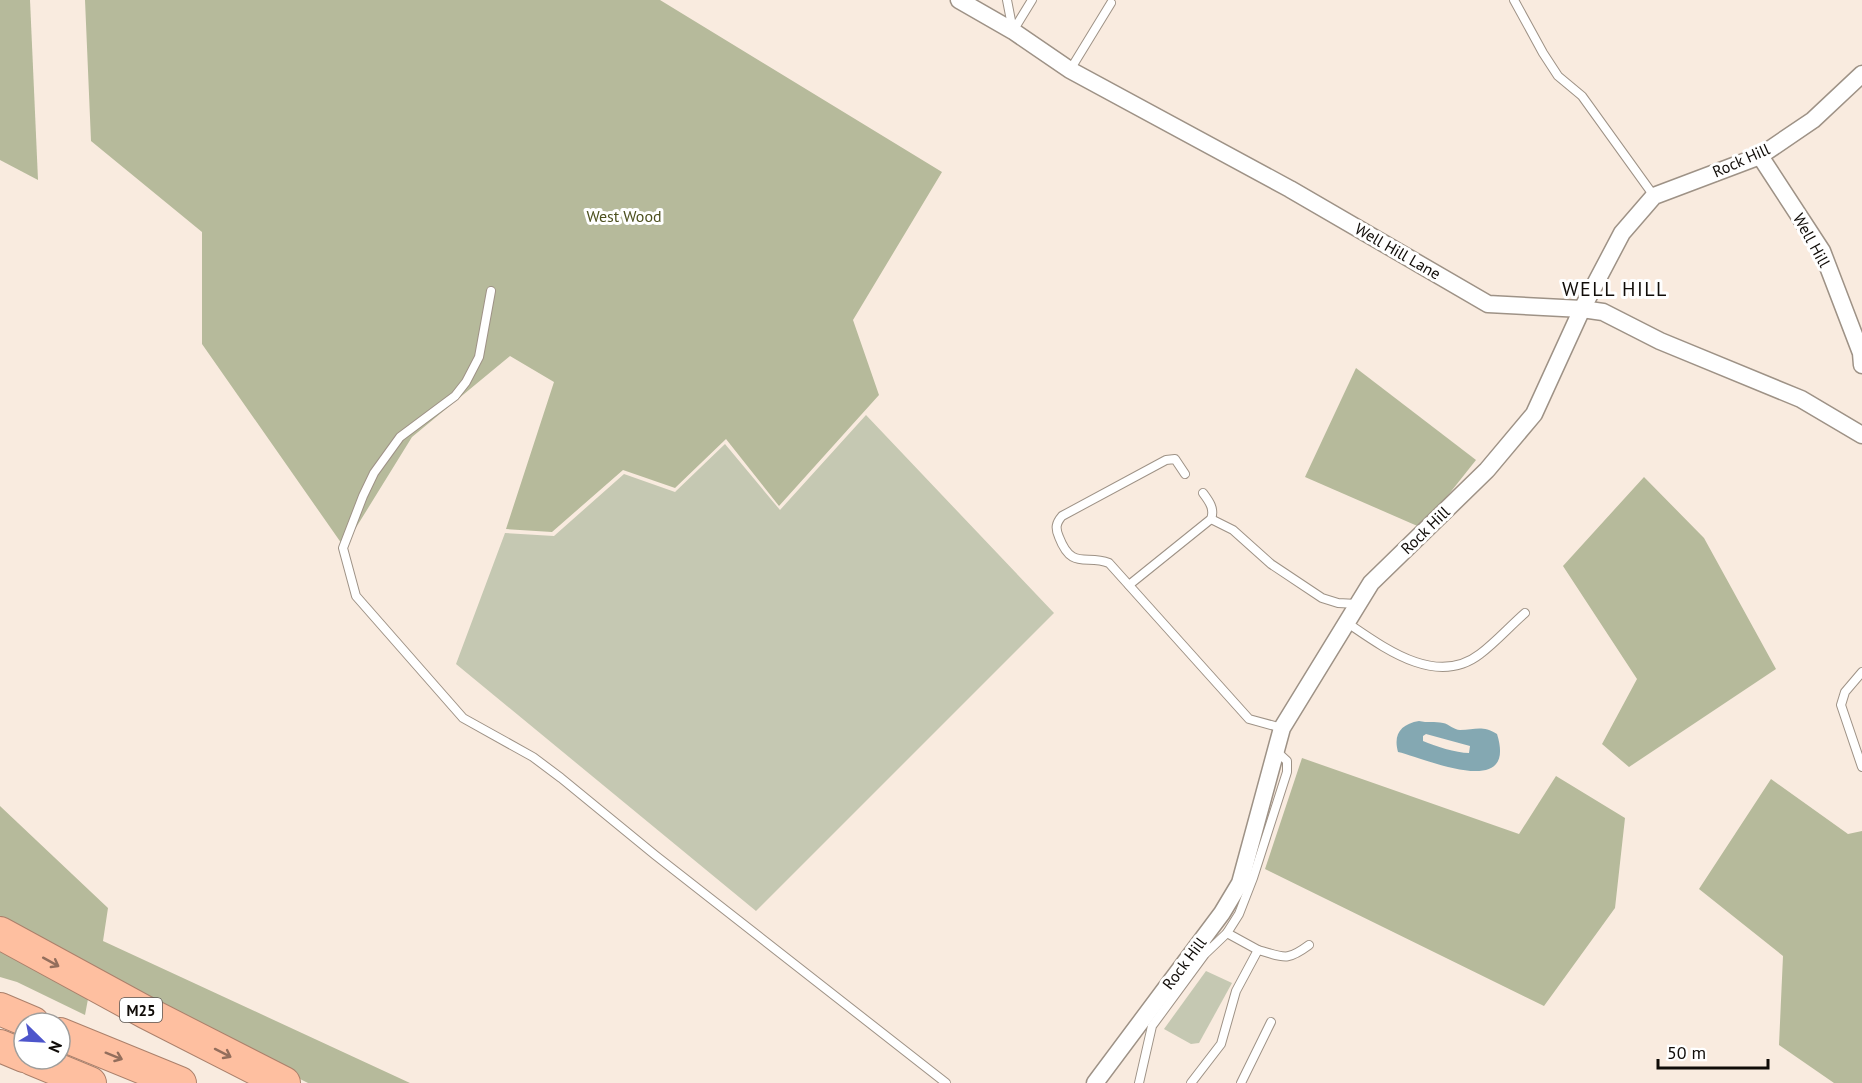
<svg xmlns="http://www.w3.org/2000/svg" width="1862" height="1083" viewBox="0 0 1862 1083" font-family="'PT Sans',sans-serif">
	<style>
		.green { fill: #c5c8b2 }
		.forest { fill: #b6ba9b }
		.water { fill: #84a8b2; fill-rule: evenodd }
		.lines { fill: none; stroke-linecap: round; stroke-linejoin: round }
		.service-casing { stroke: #9e9286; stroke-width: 10 }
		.minor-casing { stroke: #9e9286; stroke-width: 19 }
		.motorway-casing { stroke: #ab806b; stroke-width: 34 }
		.service { stroke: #fff; stroke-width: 8 }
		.minor { stroke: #fff; stroke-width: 16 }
		.motorway { stroke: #febfa0; stroke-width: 32 }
		.oneway { stroke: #936e5c }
		.labels { text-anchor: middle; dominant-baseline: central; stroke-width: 6; stroke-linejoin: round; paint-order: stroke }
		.shield { fill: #fff; stroke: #585552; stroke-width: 1.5 }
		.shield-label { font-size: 15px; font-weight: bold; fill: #100c08 }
		.street-label { font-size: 16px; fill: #100c08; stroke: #fff }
		.park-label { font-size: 16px; fill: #4d511f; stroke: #fff }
		.quarter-label { font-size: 20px; letter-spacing: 1.5px; fill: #100c08; stroke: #fff }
	</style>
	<rect width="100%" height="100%" fill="#f9ebdf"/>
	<!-- green -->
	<g class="green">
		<polygon points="866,415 1054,613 756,911 456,664 505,533 554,536 624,474 675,492 725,444 780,510"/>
		<polygon points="1206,971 1232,983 1199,1043 1191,1044 1164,1029"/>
	</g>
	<!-- forest -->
	<g class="forest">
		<polygon points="0,0 30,0 38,180 0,160"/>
		<polygon points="85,0 660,0 942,172 853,320 879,395 779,506 726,439 675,488 623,470 552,532 506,529 554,382 510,356 412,437 344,547 202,344 202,232 91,141"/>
		<polygon points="1356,368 1476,460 1422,528 1305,477"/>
		<polygon points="1644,477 1704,538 1776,669 1629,767 1602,744 1637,679 1563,566"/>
		<polygon points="1302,758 1519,834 1556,776 1625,818 1615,908 1544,1006 1265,869"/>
		<polygon points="1771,779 1848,834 1862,831 1862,1083 1834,1083 1779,1045 1783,956 1699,889"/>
		<polygon points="0,806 108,908 103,941 410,1083 308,1083 222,1040 0,921"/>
		<polygon points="0,950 88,999 85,1015 17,982 0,977"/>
	</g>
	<!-- water -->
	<path class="water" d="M 1419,721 C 1427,723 1435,721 1443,723 C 1449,724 1454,730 1460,730 C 1475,730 1482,725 1497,734 C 1518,801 1425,758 1398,752 C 1393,734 1401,724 1419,721 ZM 1426,734 L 1470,746 L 1469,753 C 1456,753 1435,746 1423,741 L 1423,736 Z"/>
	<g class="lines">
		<!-- service casing -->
		<g class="service-casing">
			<g id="service">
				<polyline points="1007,0 1013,31"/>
				<polyline points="1514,0 1543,53 1558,76 1582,96 1654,196"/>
				<polyline points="1013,31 1032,0"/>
				<polyline points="1070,70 1111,3"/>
				<polyline points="491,291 479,357 466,382 455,396 400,437 374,473 363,496 343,548 356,596 463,718 533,757 561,778 655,855 946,1083"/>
				<path d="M 1185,474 L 1175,459 L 1166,460 L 1062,516 C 1056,523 1055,528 1059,537 C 1072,571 1086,554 1109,563 L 1249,719 L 1282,728"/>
				<polyline points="1211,519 1233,530 1271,564 1322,598 1338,603 1357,604"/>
				<path d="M 1129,585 L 1211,519 C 1215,509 1209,501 1203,493"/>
				<path d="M 1346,622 C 1383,647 1436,688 1480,654 C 1496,642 1510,626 1525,613"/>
				<polyline points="1862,672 1845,692 1841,705 1862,767"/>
				<polyline points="1227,933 1258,950"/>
				<polyline points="1139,1083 1152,1026 1205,954 1227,933 1239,914 1253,878 1287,772 1287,761 1275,750"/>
				<path d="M 1191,1083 L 1221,1044 L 1236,991 L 1258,950 C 1284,957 1286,962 1309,945"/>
				<polyline points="1241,1083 1271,1022"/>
			</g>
		</g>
		<!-- minor casing -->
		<g class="minor-casing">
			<g id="minor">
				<polyline points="959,0 1013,31 1070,70 1290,189 1488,304 1582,309 1603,312 1660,341 1801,399 1862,435"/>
				<polyline points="1760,156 1822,251 1861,353 1862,365"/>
				<polyline points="1095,1083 1222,913 1240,883 1282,728 1371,583 1487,470 1534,414 1582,309 1622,233 1654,196 1760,156 1813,120 1862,74"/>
			</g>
		</g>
		<!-- motorway casing -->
		<g class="motorway-casing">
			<g id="motorway">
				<polyline points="0,933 145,1012 284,1083"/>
				<polyline points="0,1009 33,1023"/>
				<polyline points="60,1034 180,1083"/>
				<polyline points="0,1046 24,1056"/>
				<polyline points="32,1059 90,1083"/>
			</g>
		</g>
		<!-- service -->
		<use href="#service" class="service"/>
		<!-- minor -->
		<use href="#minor" class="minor"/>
		<!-- motorway -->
		<use href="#motorway" class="motorway"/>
	</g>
	<!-- one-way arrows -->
	<defs><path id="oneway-shaft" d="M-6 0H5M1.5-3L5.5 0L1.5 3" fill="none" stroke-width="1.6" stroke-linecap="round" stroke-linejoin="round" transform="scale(1.5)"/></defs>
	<g class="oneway">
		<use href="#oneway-shaft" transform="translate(51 962) rotate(29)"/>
		<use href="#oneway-shaft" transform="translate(223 1053) rotate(27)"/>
		<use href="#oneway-shaft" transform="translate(114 1056) rotate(22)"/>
	</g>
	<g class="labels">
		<!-- shield labels -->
		<rect class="shield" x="120" y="998" width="42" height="24" rx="4.5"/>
		<g class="shield-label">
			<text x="141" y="1010">M25</text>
		</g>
		<!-- street labels -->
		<g class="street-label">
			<text transform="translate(1741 160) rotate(-24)">Rock Hill</text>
			<text transform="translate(1812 240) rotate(61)">Well Hill</text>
			<text transform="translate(1398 251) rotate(30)">Well Hill Lane</text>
			<text transform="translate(1425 530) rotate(-44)">Rock Hill</text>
			<text transform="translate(1184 963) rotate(-53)">Rock Hill</text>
		</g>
		<!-- park labels -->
		<g class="park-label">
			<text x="624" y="216">West Wood</text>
		</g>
		<!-- quarter labels -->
		<g class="quarter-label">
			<text x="1615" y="289">WELL HILL</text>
		</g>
	</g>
	<!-- north arrow -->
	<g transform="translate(42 1041) rotate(114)"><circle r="28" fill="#ffffff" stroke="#9f9e9c" stroke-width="1.5"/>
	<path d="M0-4.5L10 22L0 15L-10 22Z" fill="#4d55cb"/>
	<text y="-9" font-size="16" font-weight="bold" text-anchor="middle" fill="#100c08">N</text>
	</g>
	<!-- scale -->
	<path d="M1658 1059v9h110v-9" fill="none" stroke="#100c08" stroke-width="3"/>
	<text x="1667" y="1059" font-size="18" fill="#100c08" stroke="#ffffff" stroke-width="4.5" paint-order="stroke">50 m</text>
</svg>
